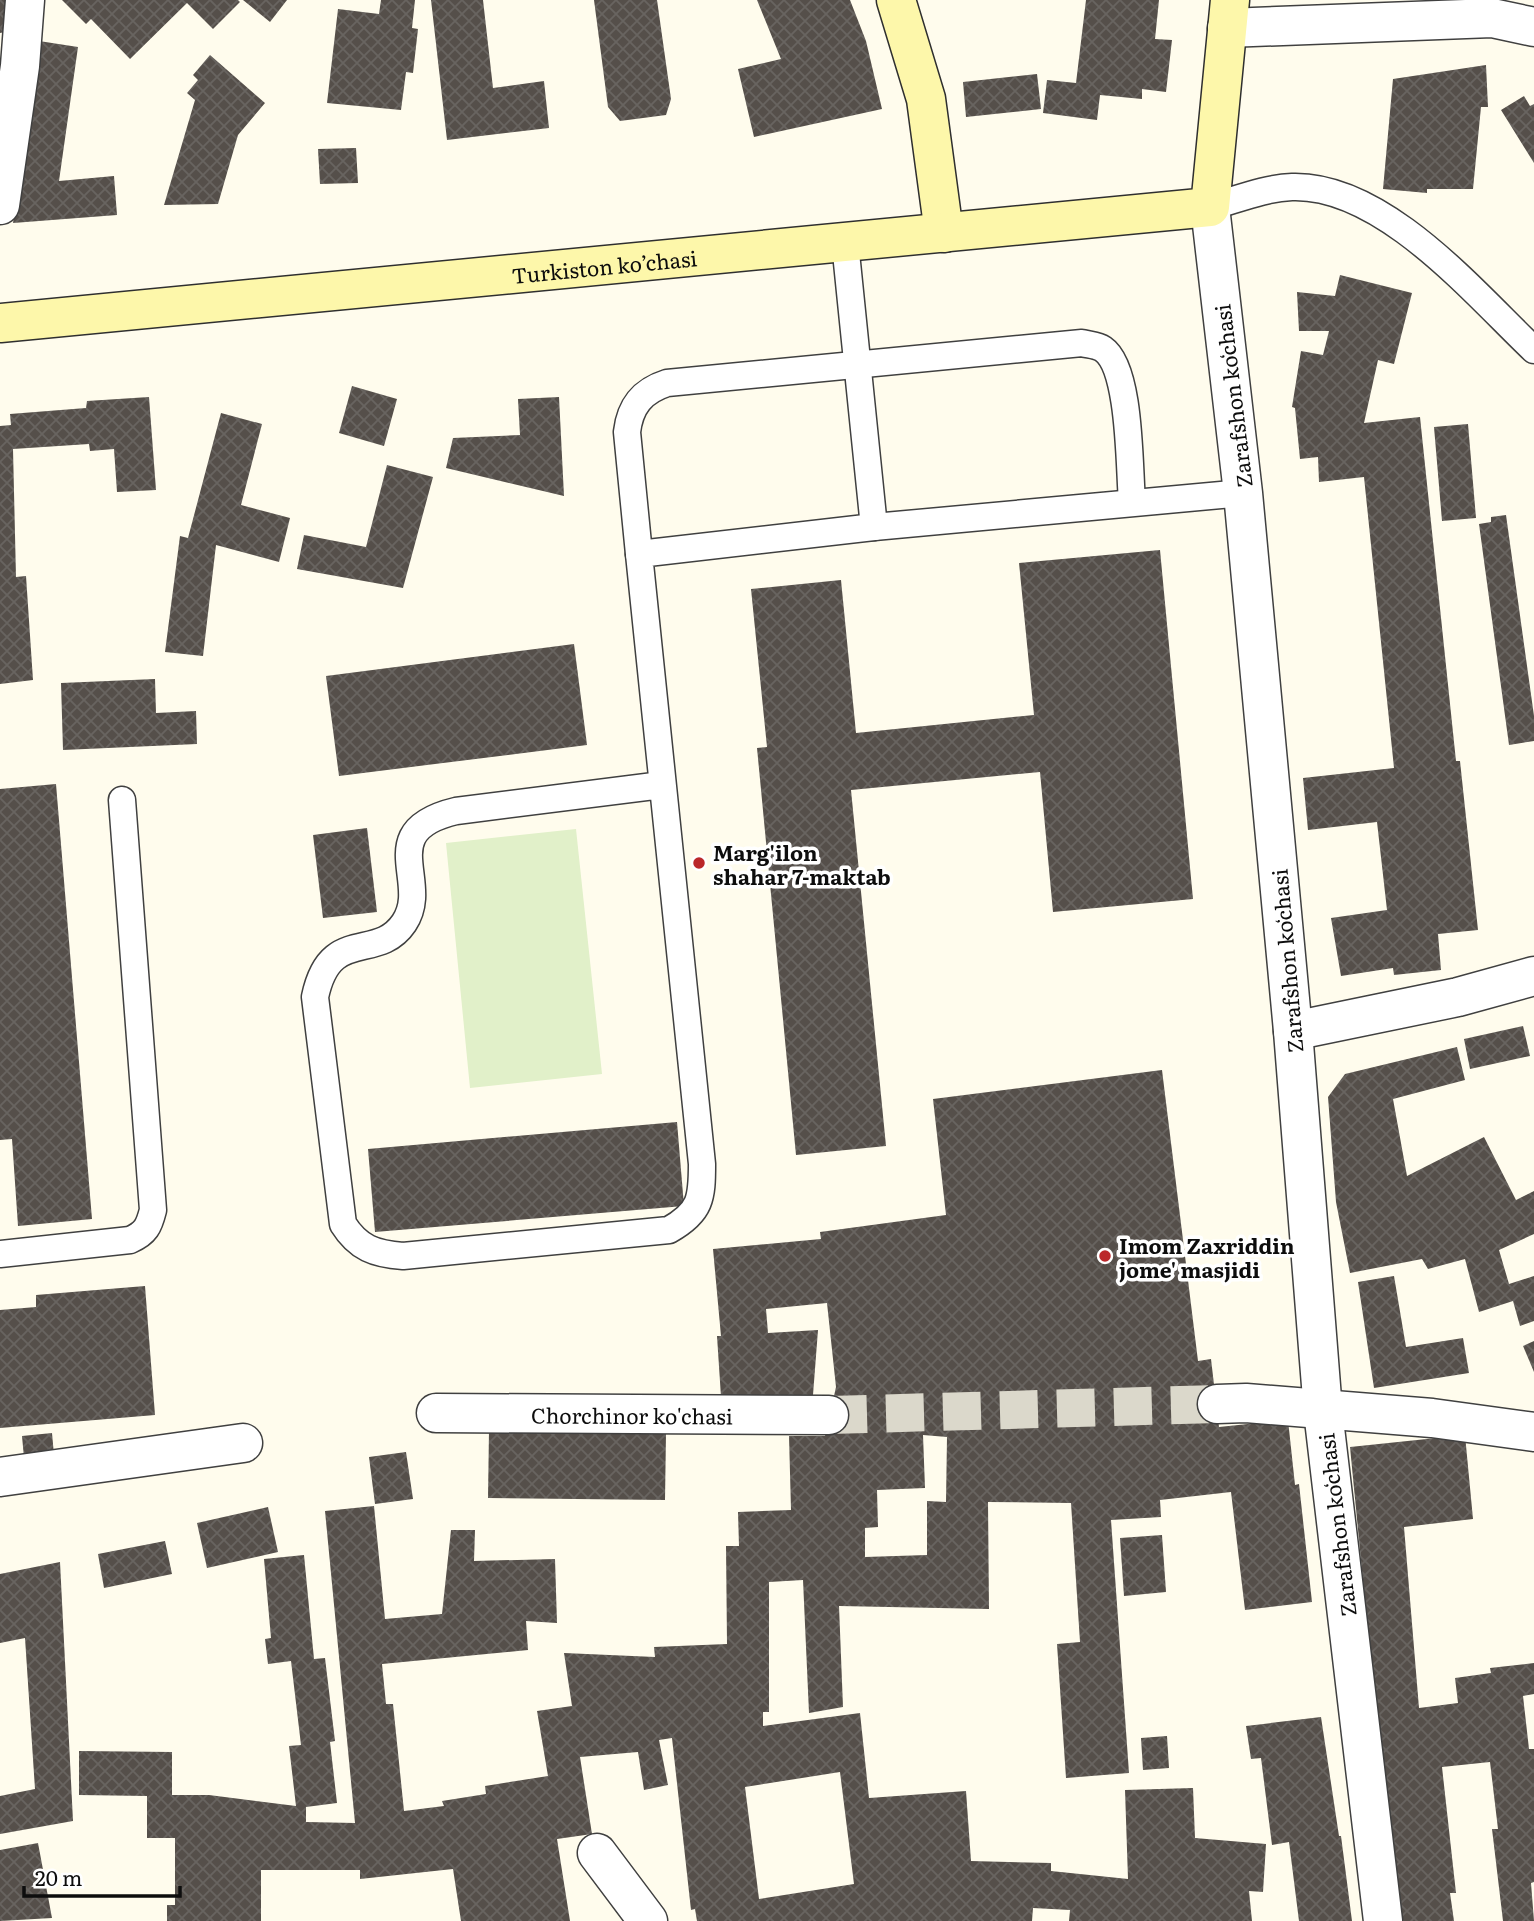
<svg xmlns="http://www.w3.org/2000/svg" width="1534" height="1921" viewBox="0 0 1534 1921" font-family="Literata,serif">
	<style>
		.pitch { fill: #e1f0c9 }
		.building { fill: url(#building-cross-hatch); fill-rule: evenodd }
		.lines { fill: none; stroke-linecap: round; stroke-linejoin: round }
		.street-tunnel { stroke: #dbd8cb; stroke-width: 38; stroke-dasharray: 38 19; stroke-linecap: butt }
		.lane-casing { stroke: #404040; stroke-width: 29 }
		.street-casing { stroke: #404040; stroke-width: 41 }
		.secondary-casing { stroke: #2f2f2f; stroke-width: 41 }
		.lane { stroke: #fff; stroke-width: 26 }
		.street { stroke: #fff; stroke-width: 38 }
		.secondary { stroke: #fdf7aa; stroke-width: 38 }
		.poi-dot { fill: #bb272a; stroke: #fff; stroke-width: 2.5 }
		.labels { text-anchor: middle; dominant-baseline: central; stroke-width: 7; stroke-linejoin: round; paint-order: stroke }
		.street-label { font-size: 21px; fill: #0d0d0d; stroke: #fff }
		.poi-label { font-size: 21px; font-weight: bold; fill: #0d0d0d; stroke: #fff; text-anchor: start }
	</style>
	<defs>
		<pattern id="building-cross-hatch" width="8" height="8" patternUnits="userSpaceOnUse" patternTransform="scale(1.75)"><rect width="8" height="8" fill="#554f4a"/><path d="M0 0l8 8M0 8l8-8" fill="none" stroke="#686460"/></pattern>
	</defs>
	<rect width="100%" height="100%" fill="#fffced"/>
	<!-- pitch -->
	<polygon class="pitch" points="576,829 602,1074 470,1088 446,843"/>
	<!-- building -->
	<g class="building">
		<polygon points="0,0 17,0 10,31 0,33"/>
		<polygon points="62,0 238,0 240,2 213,29 187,3 130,59 91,19 86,24"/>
		<polygon points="243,0 287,0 270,22"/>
		<polygon points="381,0 415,0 412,28 418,29 413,73 406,72 401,110 327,103 338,9 379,14"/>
		<polygon points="431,0 483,0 493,88 544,81 549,128 447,140"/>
		<polygon points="594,0 657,0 671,99 666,115 620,121 608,107"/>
		<polygon points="757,0 850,0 866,41 882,109 754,137 738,69 781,59"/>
		<polygon points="1086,0 1159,0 1155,39 1172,40 1166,92 1142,89 1142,99 1100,95 1097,120 1043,113 1047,80 1076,83"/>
		<polygon points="39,41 78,47 59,181 114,176 117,215 13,223"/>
		<polygon points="210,55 265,103 238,135 218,204 164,205 195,100 187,93 198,80 193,75"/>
		<polygon points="1486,65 1488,107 1481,107 1473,189 1427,189 1427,193 1383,189 1393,79"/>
		<polygon points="1037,74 1041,109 966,117 963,82"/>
		<polygon points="1524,96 1530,106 1534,104 1534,163 1501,110"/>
		<polygon points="356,148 358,183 320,184 318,149"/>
		<polygon points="1340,275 1412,293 1394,364 1378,360 1364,423 1420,417 1456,761 1460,761 1478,930 1438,934 1441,970 1394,975 1393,968 1341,976 1331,918 1387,910 1377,822 1308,830 1303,778 1394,768 1364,477 1319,482 1318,457 1300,459 1295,408 1292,407 1301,351 1323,355 1329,331 1299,331 1297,292 1335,296"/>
		<polygon points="352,386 397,399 384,446 339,433"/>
		<polygon points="149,397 156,490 117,492 114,449 90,451 89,444 13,449 16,577 26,576 33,680 0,684 0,426 11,425 10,414 86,408 87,401"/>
		<polygon points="559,397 564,496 446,468 453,438 520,435 518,399"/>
		<polygon points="221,413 262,424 241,505 290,518 279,562 216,545 203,656 165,652 180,536 188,538"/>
		<polygon points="1468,424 1476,518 1442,521 1434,427"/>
		<polygon points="387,465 433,477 403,588 297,569 304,535 366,547"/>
		<polygon points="1506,515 1534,716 1534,741 1509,745 1479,524 1491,522 1491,517"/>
		<polygon points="1160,550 1193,899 1053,912 1040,772 851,790 886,1146 796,1155 757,748 767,747 751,589 841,580 856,733 1034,715 1019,563"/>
		<polygon points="574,644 587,745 339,776 326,676"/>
		<polygon points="155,679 156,713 196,711 197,744 63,750 61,683"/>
		<polygon points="56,784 92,1219 18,1226 12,1139 0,1140 0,789"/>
		<polygon points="367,828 377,912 323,918 313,835"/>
		<polygon points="1523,1026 1530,1056 1470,1069 1464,1039"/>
		<polygon points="1457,1047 1465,1080 1393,1099 1407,1176 1484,1137 1516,1200 1534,1191 1534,1234 1499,1250 1509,1284 1534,1276 1534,1321 1520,1326 1513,1301 1479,1312 1465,1259 1428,1269 1422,1259 1350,1273 1336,1202 1328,1097 1345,1074"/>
		<path d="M 1162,1070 L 1198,1361 L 1211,1359 L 1219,1427 L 1288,1420 L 1295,1485 L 1299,1484 L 1312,1602 L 1245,1610 L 1231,1492 L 1160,1500 L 1161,1517 L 1111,1520 L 1129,1773 L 1066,1778 L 1057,1644 L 1080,1642 L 1071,1503 L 988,1502 L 989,1609 L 839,1606 L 843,1707 L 809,1713 L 803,1580 L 769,1582 L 769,1712 L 763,1712 L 763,1726 L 860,1713 L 869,1798 L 966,1791 L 971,1861 L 1051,1863 L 1051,1871 L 1128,1879 L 1125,1790 L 1193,1788 L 1195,1838 L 1266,1844 L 1263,1892 L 1249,1891 L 1252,1921 L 1069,1921 L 1070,1910 L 1033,1908 L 1032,1921 L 697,1921 L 695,1909 L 691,1910 L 672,1738 L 659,1740 L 668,1785 L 644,1790 L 638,1752 L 580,1757 L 592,1834 L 557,1839 L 570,1921 L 461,1921 L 453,1869 L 360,1879 L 360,1870 L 261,1870 L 261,1921 L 167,1921 L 167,1905 L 175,1905 L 175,1838 L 147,1838 L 147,1796 L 79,1795 L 79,1751 L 172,1752 L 172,1795 L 209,1795 L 296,1806 L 289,1746 L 301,1745 L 291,1661 L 268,1664 L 265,1639 L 271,1638 L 264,1559 L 304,1555 L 314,1659 L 325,1658 L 335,1741 L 330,1742 L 337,1803 L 306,1807 L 306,1822 L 355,1823 L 325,1511 L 374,1506 L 385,1619 L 442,1614 L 451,1530 L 475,1530 L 474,1561 L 555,1559 L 557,1623 L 526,1621 L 528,1650 L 382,1664 L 386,1704 L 393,1704 L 404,1811 L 444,1806 L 442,1801 L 486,1794 L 485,1786 L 548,1776 L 537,1711 L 572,1706 L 564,1653 L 655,1657 L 654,1647 L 727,1644 L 726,1546 L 739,1546 L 738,1512 L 791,1510 L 789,1436 L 825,1436 L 836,1387 L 827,1303 L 766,1309 L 768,1333 L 818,1330 L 813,1395 L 721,1397 L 717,1336 L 721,1336 L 713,1249 L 821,1239 L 820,1232 L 946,1215 L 933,1099 ZM 923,1435 L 947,1437 L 946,1502 L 927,1501 L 927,1555 L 865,1557 L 865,1528 L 878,1527 L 877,1490 L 925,1488 ZM 840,1772 L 854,1884 L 759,1899 L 745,1787 Z"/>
		<polygon points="677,1122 684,1206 375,1232 368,1149"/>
		<polygon points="1394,1276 1406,1347 1463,1338 1469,1373 1374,1388 1358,1282"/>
		<polygon points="145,1286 155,1415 0,1428 0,1310 36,1307 36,1295"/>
		<polygon points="1534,1341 1534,1372 1523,1346"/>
		<polygon points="489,1430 666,1433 665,1500 488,1498"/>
		<polygon points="52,1433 54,1455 24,1458 22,1436"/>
		<polygon points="1465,1435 1473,1519 1404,1527 1419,1708 1458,1703 1455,1678 1491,1673 1490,1668 1534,1663 1534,1694 1523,1696 1529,1749 1534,1749 1534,1882 1531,1883 1534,1921 1503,1921 1492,1829 1498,1829 1490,1762 1442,1767 1456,1893 1450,1893 1454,1921 1396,1921 1350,1447"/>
		<polygon points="406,1452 413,1499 375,1504 369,1457"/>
		<polygon points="268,1507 278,1552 207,1568 197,1523"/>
		<polygon points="1162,1535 1166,1592 1124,1596 1120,1538"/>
		<polygon points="165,1541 172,1574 104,1588 98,1554"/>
		<polygon points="60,1562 73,1821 0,1834 0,1796 35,1789 25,1638 0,1643 0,1574"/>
		<polygon points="1321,1717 1339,1836 1341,1836 1352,1921 1299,1921 1289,1842 1272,1845 1261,1758 1251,1759 1246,1726"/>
		<polygon points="1167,1736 1169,1768 1143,1770 1141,1738"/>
		<polygon points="38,1843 52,1918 0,1921 0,1850"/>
	</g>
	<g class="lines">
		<!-- street-tunnel -->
		<polyline class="street-tunnel" points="829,1415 1217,1404"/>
		<!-- lane casing -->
		<g class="lane-casing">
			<g id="lane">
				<path d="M 1210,207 C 1236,200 1264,188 1292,187 C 1383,184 1474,293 1534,350"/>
				<polyline points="874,527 1243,493"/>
				<path d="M 639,554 L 627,432 C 630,406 642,391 667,383 L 1082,343 C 1089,345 1097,345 1103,349 C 1131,368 1129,468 1132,501"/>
				<path d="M 662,785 L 456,811 C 372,831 432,882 404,923 C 377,963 330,925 315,997 L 343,1224 C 358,1248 375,1254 403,1256 L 669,1230 C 701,1212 702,1198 702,1164 L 639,554 L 874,527 L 845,243"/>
				<path d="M 0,1254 L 130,1240 C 146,1233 149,1226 153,1210 L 122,800"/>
			</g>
		</g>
		<!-- street casing -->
		<g class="street-casing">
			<g id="street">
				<polyline points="1227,28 1492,18 1534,27"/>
				<polyline points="0,205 20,66 25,0"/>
				<polyline points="1210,207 1243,493 1293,1031 1323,1411 1383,1921"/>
				<polyline points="1293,1031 1458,997 1534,976"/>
				<polyline points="1217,1404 1246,1403 1432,1418 1534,1432"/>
				<path id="s1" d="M 436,1413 L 829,1415"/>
				<polyline points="0,1477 243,1443"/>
				<polyline points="597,1853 648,1921"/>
			</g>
		</g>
		<!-- secondary casing -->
		<g class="secondary-casing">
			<g id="secondary">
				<polyline points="896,0 926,99 944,233"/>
				<path id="s2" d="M 0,323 L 1210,207 L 1230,0"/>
			</g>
		</g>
		<!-- lane -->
		<use href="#lane" class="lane"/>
		<!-- street -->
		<use href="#street" class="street"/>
		<!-- secondary -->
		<use href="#secondary" class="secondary"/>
	</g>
	<!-- markers -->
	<g class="poi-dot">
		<circle cx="699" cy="863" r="7"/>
		<circle cx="1105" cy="1256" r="7"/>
	</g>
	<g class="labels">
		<!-- street labels -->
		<g class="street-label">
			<text stroke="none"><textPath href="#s2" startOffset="607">Turkiston ko’chasi</textPath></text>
			<text transform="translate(1232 396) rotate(-97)">Zarafshon koʻchasi</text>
			<text transform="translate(1286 961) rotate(-95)">Zarafshon koʻchasi</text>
			<text stroke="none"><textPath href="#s1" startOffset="196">Chorchinor ko'chasi</textPath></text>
			<text transform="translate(1336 1525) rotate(-97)">Zarafshon koʻchasi</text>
		</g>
		<!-- poi labels -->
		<g class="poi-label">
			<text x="713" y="851">Marg'ilon<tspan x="713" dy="24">shahar 7-maktab</tspan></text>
			<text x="1119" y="1244">Imom Zaxriddin<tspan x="1119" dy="24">jome' masjidi</tspan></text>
		</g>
	</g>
	<!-- scale -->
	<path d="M24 1886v10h156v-10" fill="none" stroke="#0d0d0d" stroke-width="3.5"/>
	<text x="35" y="1886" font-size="21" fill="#0d0d0d" stroke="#ffffff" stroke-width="5" paint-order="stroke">20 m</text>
</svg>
